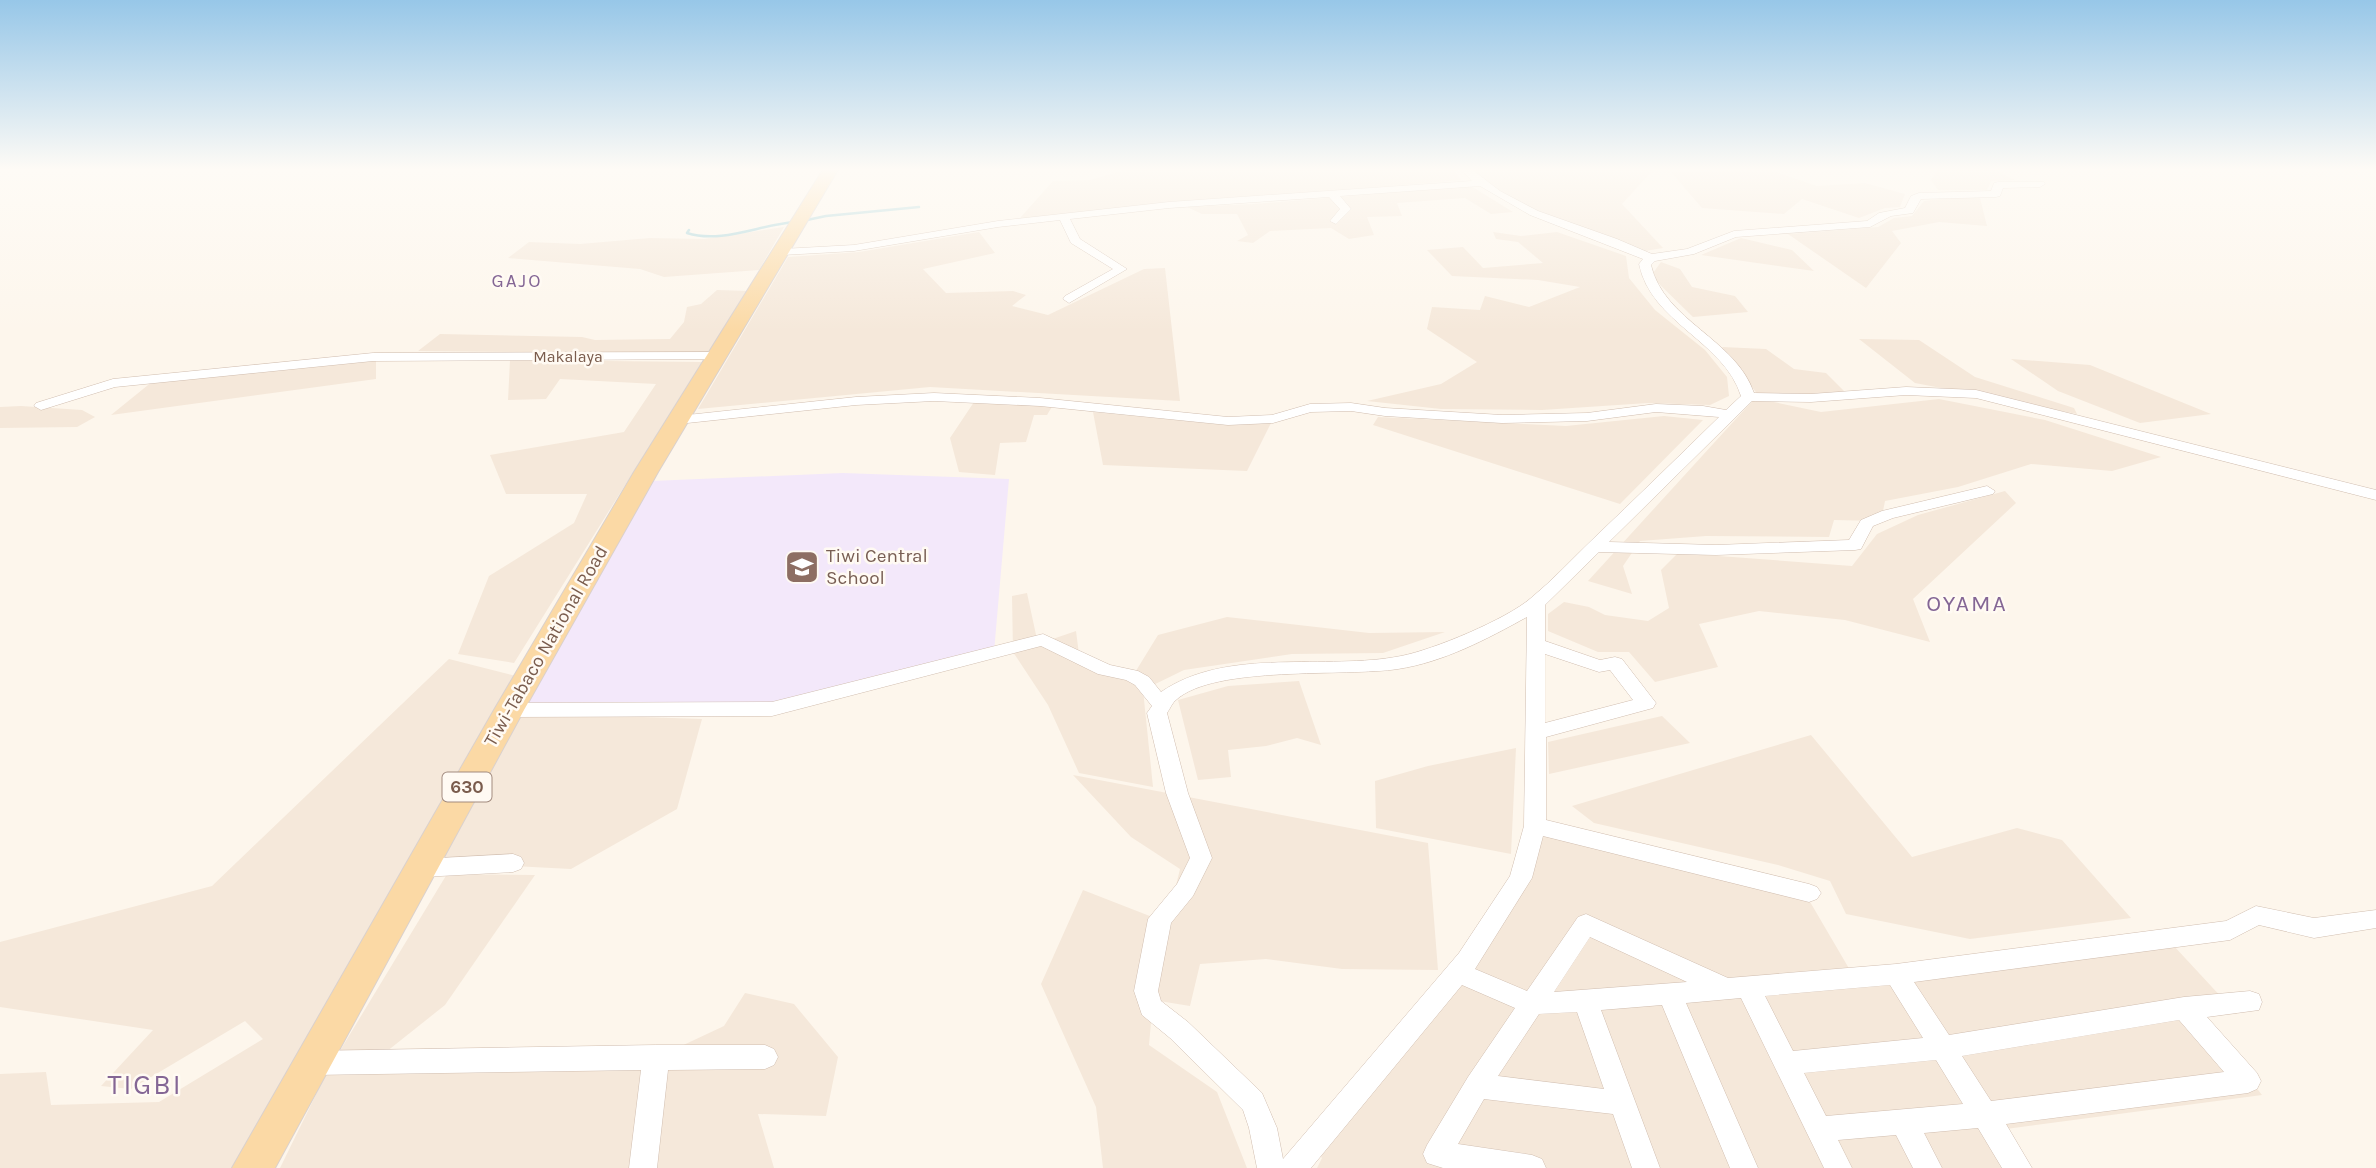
<svg xmlns="http://www.w3.org/2000/svg" width="2376" height="1168" viewBox="0 0 2376 1168" font-family="Karla,sans-serif">
	<style>
		.residential { fill: #f5e8da }
		.education { fill: #f3e8fa }
		.lines { fill: none; stroke-linecap: round; stroke-linejoin: round }
		.stream { stroke: #a5d3da; stroke-width: 2.5 }
		.street-casing { stroke: #d1beb0; stroke-width: 1 }
		.primary-casing { stroke: #dad1cd; stroke-width: 2 }
		.street { fill: #fff; fill-rule: evenodd }
		.primary { fill: #fbd9a5; fill-rule: evenodd }
		.labels { text-anchor: middle; dominant-baseline: central; stroke-width: 5; stroke-linejoin: round; paint-order: stroke }
		.far-street-label { font-size: 16px; fill: #7a5c4d; stroke: #fffaf3 }
		.shield { fill: #fffaf3; stroke: #a28b7f; stroke-width: 2 }
		.shield-label { font-size: 18px; font-weight: bold; fill: #7a5c4d }
		.far-quarter-label { font-size: 19px; letter-spacing: 2px; fill: #846695; stroke: #fffaf3 }
		.education-label { font-size: 19px; fill: #785e54; stroke: #fffaf3; text-anchor: start }
		.street-label { font-size: 19px; fill: #7a5c4d; stroke: #fffaf3 }
		.quarter-label { font-size: 23px; letter-spacing: 2px; fill: #846695; stroke: #fffaf3 }
		.near-quarter-label { font-size: 28px; letter-spacing: 2px; fill: #846695; stroke: #fffaf3 }
	</style>
	<rect width="100%" height="100%" fill="#fdf6ec"/>
	<!-- residential -->
	<g class="residential">
		<polygon points="1150,168 1453,168 1461,180 1020,218 1053,181 1090,180 1128,169"/>
		<polygon points="1472,168 1778,168 1654,169 1622,204 1663,248 1639,252 1526,210 1479,180"/>
		<polygon points="1939,168 1993,169 2015,180 1991,181 1987,190 1938,190 1931,180"/>
		<polygon points="1770,170 1817,186 1865,183 1905,194 1900,207 1885,208 1859,218 1802,199 1784,214 1702,208 1671,172"/>
		<polygon points="1471,186 1513,212 1491,214 1465,198 1397,203 1402,216 1367,217 1374,235 1349,239 1331,228 1270,231 1253,243 1237,241 1248,235 1237,214 1202,214 1187,207 1254,204"/>
		<polygon points="1950,198 1980,198 1987,226 1939,222 1892,231 1901,243 1866,288 1788,234 1878,227 1894,218 1912,216 1924,201"/>
		<polygon points="784,227 759,270 664,277 640,269 508,258 529,242 580,244 650,238 704,239"/>
		<polygon points="979,232 995,253 923,269 946,293 1013,291 1026,295 1012,306 1048,315 1144,269 1165,268 1180,401 930,387 698,409 788,257 859,252"/>
		<polygon points="1493,232 1521,236 1557,232 1626,256 1629,278 1655,310 1705,350 1727,377 1729,396 1710,405 1648,403 1542,410 1441,409 1367,401 1441,384 1477,362 1427,329 1432,307 1480,310 1485,296 1529,307 1580,287 1538,280 1452,276 1427,250 1463,247 1483,268 1543,263 1518,242 1496,239"/>
		<polygon points="1741,238 1792,250 1814,271 1701,255"/>
		<polygon points="1661,262 1680,269 1692,287 1735,296 1748,312 1693,317 1651,276"/>
		<polygon points="717,290 749,291 711,354 418,351 440,334 582,337 595,340 670,339 684,322 687,307 701,304"/>
		<polygon points="1859,339 1919,340 1975,377 2074,408 2077,414 1915,383"/>
		<polygon points="1722,347 1766,349 1794,369 1826,373 1848,395 1758,395"/>
		<polygon points="376,357 376,379 111,415 153,381"/>
		<polygon points="2011,359 2090,365 2211,414 2140,423 2058,391"/>
		<polygon points="510,360 702,362 514,663 458,654 489,576 574,523 587,494 506,494 490,455 624,432 656,384 560,379 546,399 508,400"/>
		<polygon points="1755,398 1821,412 1939,399 2045,420 2161,457 2112,471 2031,464 1958,487 1885,501 1881,521 1834,520 1829,537 1706,536 1640,541 1623,566 1632,594 1588,581"/>
		<polygon points="974,402 1053,405 1047,415 1034,415 1026,442 1000,443 995,475 959,472 950,438"/>
		<polygon points="21,406 82,410 95,417 77,427 0,428 0,407"/>
		<polygon points="1093,412 1226,425 1271,423 1247,471 1103,465"/>
		<polygon points="1664,416 1703,420 1620,504 1373,425 1378,417 1566,426"/>
		<polygon points="2005,491 2016,503 1913,599 1930,642 1845,620 1759,611 1699,624 1718,667 1655,682 1629,652 1598,652 1548,631 1548,614 1564,602 1589,607 1605,615 1648,621 1669,608 1661,570 1678,553 1852,566 1877,534 1918,515"/>
		<polygon points="1027,593 1038,644 1076,631 1080,662 1134,674 1158,635 1227,617 1369,633 1445,632 1383,653 1292,654 1184,670 1143,690 1153,787 1079,773 1048,705 1013,652 1012,596"/>
		<polygon points="449,659 516,676 497,712 702,719 677,809 571,869 412,861 237,1168 0,1168 0,1074 46,1072 51,1105 159,1102 263,1039 245,1021 131,1089 101,1086 153,1030 0,1007 0,942 212,886"/>
		<polygon points="1299,681 1321,745 1297,738 1266,746 1228,750 1231,777 1198,780 1178,700 1228,686"/>
		<polygon points="1662,716 1690,743 1549,774 1548,742"/>
		<polygon points="1811,735 1912,857 2017,828 2062,840 2131,918 1970,939 1846,914 1830,881 1778,865 1594,823 1572,806"/>
		<polygon points="1516,748 1511,854 1376,828 1375,781 1428,766"/>
		<polygon points="1073,775 1428,843 1438,970 1342,969 1266,959 1200,964 1190,1006 1153,1000 1149,1045 1217,1092 1247,1168 1103,1168 1096,1107 1041,984 1083,890 1160,920 1165,931 1180,869 1131,837"/>
		<polygon points="1546,833 1806,895 1854,977 2173,945 2237,1014 2200,1015 2262,1095 2006,1129 2032,1168 1317,1168 1322,1158 1311,1146 1520,877"/>
		<polygon points="447,874 535,875 445,1005 386,1052 338,1054"/>
		<polygon points="745,993 794,1004 838,1057 826,1116 758,1114 774,1168 280,1168 327,1072 660,1056 724,1026"/>
	</g>
	<!-- education -->
	<polygon class="education" points="843,473 1009,479 994,652 770,713 524,711 651,481"/>
	<g class="lines">
		<!-- stream -->
		<g class="stream">
			<polyline points="802,221 826,216 919,207"/>
			<path d="M 689,230 L 687,233 C 721,244 759,225 794,222"/>
		</g>
		<!-- street casing -->
		<g class="street-casing">
			<g id="street">
				<path d="M 1460,168 L 1470,168 L 1500,191 L 1538,211 L 1617,239 L 1652,254 L 1687,249 L 1734,231 L 1867,221 L 1879,213 L 1905,208 L 1911,196 L 1919,193 L 1991,191 L 1994,183 L 1998,182 L 2044,182 L 2045,184 L 2040,187 L 2003,188 L 2000,196 L 1996,197 L 1921,199 L 1913,213 L 1891,216 L 1870,227 L 1736,237 L 1694,254 L 1655,261 L 1651,265 C 1664,321 1736,339 1754,393 L 1811,394 L 1906,387 L 1976,390 L 2376,490 L 2376,500 L 1976,398 L 1906,395 L 1811,402 L 1752,401 L 1609,542 L 1716,545 L 1849,540 L 1861,520 L 1882,511 L 1987,486 L 1995,491 L 1993,494 L 1893,518 L 1873,526 L 1861,549 L 1855,550 L 1716,555 L 1599,552 L 1545,605 L 1545,641 L 1600,660 L 1615,657 L 1622,659 L 1656,703 L 1653,708 L 1546,737 L 1546,820 L 1809,884 L 1817,887 L 1821,893 L 1817,899 L 1809,902 L 1543,836 L 1532,878 L 1475,969 L 1527,991 L 1578,917 L 1586,914 L 1728,978 L 1896,964 L 2226,921 L 2256,906 L 2314,918 L 2376,910 L 2376,928 L 2314,938 L 2259,925 L 2230,940 L 1914,982 L 1949,1035 L 2184,997 L 2250,991 L 2259,994 L 2262,1002 L 2259,1010 L 2207,1017 L 2257,1073 L 2261,1081 L 2257,1089 L 2248,1093 L 2006,1124 L 2032,1168 L 2002,1168 L 1978,1128 L 1924,1133 L 1942,1168 L 1913,1168 L 1896,1135 L 1838,1140 L 1852,1168 L 1824,1168 L 1741,998 L 1686,1003 L 1758,1168 L 1730,1168 L 1662,1005 L 1601,1010 L 1660,1168 L 1632,1168 L 1613,1114 L 1484,1099 L 1458,1144 L 1532,1155 L 1542,1159 L 1546,1168 L 1443,1168 L 1427,1163 L 1423,1154 L 1427,1145 L 1468,1077 L 1515,1008 L 1462,985 L 1311,1168 L 1257,1168 L 1249,1128 L 1243,1110 L 1170,1038 L 1142,1015 L 1134,991 L 1148,919 L 1177,884 L 1190,858 L 1166,793 L 1147,713 L 1152,706 L 1135,685 L 1126,680 L 1098,674 L 1041,646 L 772,716 L 509,717 L 502,715 L 499,710 L 502,705 L 509,703 L 772,702 L 1043,634 L 1110,665 L 1138,671 L 1149,677 L 1161,692 C 1228,646 1326,671 1401,656 C 1433,650 1507,619 1531,598 C 1553,580 1572,559 1593,539 C 1635,499 1677,458 1719,417 L 1656,412 L 1587,421 L 1502,423 L 1385,416 L 1351,411 L 1311,412 L 1273,423 L 1228,425 L 1040,406 L 934,401 L 856,405 L 678,424 L 671,420 L 678,416 L 856,397 L 934,393 L 1040,398 L 1228,417 L 1272,415 L 1310,404 L 1351,403 L 1385,408 L 1502,415 L 1587,413 L 1656,404 L 1703,406 L 1726,410 L 1741,396 C 1724,341 1651,323 1639,264 L 1643,259 L 1530,215 L 1480,186 L 1340,196 L 1351,209 L 1336,224 L 1330,221 L 1340,209 L 1329,197 L 1169,208 L 1070,219 L 1080,239 L 1127,269 L 1069,303 L 1063,299 L 1065,296 L 1113,269 L 1071,243 L 1060,220 L 998,227 L 854,251 L 782,255 L 776,252 L 782,249 L 854,245 L 998,221 L 1169,202 L 1472,181 ZM 1527,617 L 1524,826 L 1510,876 L 1459,953 L 1283,1159 L 1277,1128 L 1262,1093 L 1188,1022 L 1161,1001 L 1158,991 L 1171,923 L 1193,896 L 1212,858 L 1188,793 L 1167,713 C 1170,709 1172,703 1176,700 C 1214,665 1346,677 1398,669 C 1444,662 1487,639 1527,617 ZM 1545,654 L 1599,672 L 1610,670 L 1633,700 L 1545,723 ZM 1590,937 L 1687,982 L 1554,992 ZM 1890,985 L 1923,1038 L 1793,1051 L 1765,996 ZM 1577,1012 L 1604,1089 L 1498,1076 L 1539,1014 ZM 2179,1020 L 2224,1072 L 1991,1101 L 1962,1056 ZM 1936,1060 L 1963,1104 L 1826,1116 L 1804,1073 Z"/>
				<polygon points="717,352 724,356 722,359 373,361 115,387 41,410 34,406 36,403 113,379 373,353"/>
				<polygon points="513,854 521,857 524,863 521,869 513,872 422,877 414,874 411,868 414,862 422,859"/>
				<polygon points="656,1045 765,1045 774,1049 778,1057 774,1065 765,1069 668,1070 657,1168 629,1168 641,1070 311,1075 302,1071 298,1063 302,1055 311,1051"/>
			</g>
		</g>
		<!-- primary casing -->
		<g class="primary-casing">
			<polygon id="primary" points="824,168 839,168 658,472 524,710 275,1168 232,1168 494,710 634,472"/>
		</g>
		<!-- street -->
		<use href="#street" class="street"/>
		<!-- primary -->
		<use href="#primary" class="primary"/>
	</g>
	<!-- sky -->
	<linearGradient id="sky" x2="0" y2="1"><stop stop-color="#97c7e8"/><stop offset="0.51" stop-color="#fefbf6"/><stop offset="1" stop-color="#fefbf6" stop-opacity="0"/></linearGradient>
	<rect width="2376" height="332" fill="url(#sky)"/>
	<!-- icons -->
	<defs>
		<g id="school-square" transform="scale(1.75)"><rect x="-9" y="-9" width="18" height="18" rx="4" fill="#8d6e63" stroke="#fffaf3"/><path d="M0-5L7-2L0 1L-7-2ZM-4 1L0 2.5L4 1V4Q0 6-4 4Z" fill="#fff"/></g>
	</defs>
	<g fill-rule="evenodd">
		<use href="#school-square" x="802" y="567"/>
	</g>
	<g class="labels">
		<!-- far-street labels -->
		<g class="far-street-label">
			<text x="568" y="356">Makalaya</text>
		</g>
		<!-- shield labels -->
		<rect class="shield" x="442.5" y="772.5" width="49" height="29" rx="5"/>
		<g class="shield-label">
			<text x="467" y="787">630</text>
		</g>
		<!-- far-quarter labels -->
		<g class="far-quarter-label">
			<text x="517" y="281">GAJO</text>
		</g>
		<!-- education labels -->
		<g class="education-label">
			<text x="826" y="556">Tiwi Central<tspan x="826" dy="22">School</tspan></text>
		</g>
		<!-- street labels -->
		<g class="street-label">
			<text transform="translate(546 646) rotate(-60)">Tiwi-Tabaco National Road</text>
		</g>
		<!-- quarter labels -->
		<g class="quarter-label">
			<text x="1967" y="603">OYAMA</text>
		</g>
		<!-- near-quarter labels -->
		<g class="near-quarter-label">
			<text x="145" y="1084">TIGBI</text>
		</g>
	</g>
</svg>
